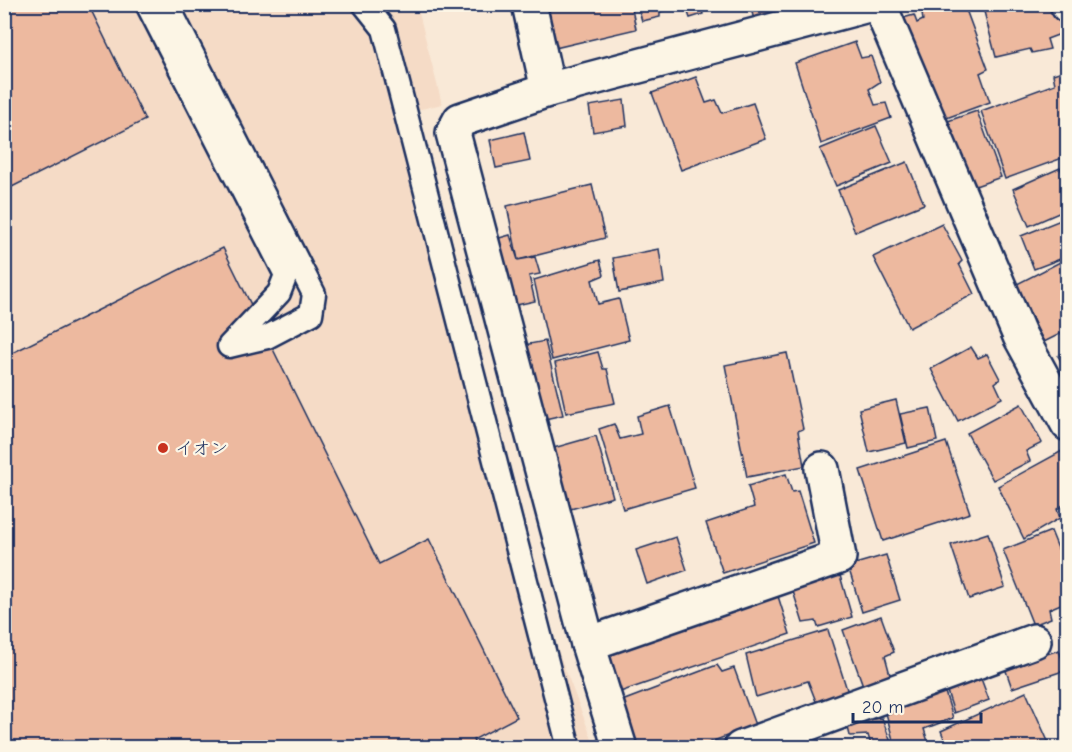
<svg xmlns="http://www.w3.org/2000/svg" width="1072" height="752" viewBox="0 0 1072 752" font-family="'Comic Neue','Klee One',sans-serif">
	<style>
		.built { fill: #f5dbc6 }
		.building { fill: #edb99f; stroke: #1b2f5e; stroke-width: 1.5 }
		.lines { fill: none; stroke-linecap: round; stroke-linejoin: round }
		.service-casing { stroke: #1b2f5e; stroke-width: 27 }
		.minor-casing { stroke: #1b2f5e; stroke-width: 38 }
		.service { stroke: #fcf5e5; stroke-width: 22 }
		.minor { stroke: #fcf5e5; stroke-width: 33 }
		.poi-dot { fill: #c8321e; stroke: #fcf5e5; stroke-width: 2 }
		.labels { text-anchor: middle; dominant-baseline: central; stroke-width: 4.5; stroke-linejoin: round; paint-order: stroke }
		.poi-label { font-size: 18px; fill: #1b2f5e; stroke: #fcf5e5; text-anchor: start }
	</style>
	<rect width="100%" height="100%" fill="#f9e9d7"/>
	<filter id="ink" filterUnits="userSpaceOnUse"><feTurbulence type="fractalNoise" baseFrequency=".0167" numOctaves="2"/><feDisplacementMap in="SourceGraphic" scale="12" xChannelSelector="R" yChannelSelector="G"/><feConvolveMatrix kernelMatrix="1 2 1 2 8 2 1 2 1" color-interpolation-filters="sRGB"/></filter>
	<g filter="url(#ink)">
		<!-- built -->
		<polygon class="built" points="4,5 417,5 442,104 413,111 537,596 595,747 5,747"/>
		<!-- building -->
		<g class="building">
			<polygon points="4,4 88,4 145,120 4,191"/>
			<polygon points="545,4 631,4 636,29 555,48"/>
			<polygon points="637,4 683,4 660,12 660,17 642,21"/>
			<polygon points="685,4 701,4 703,14 690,18"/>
			<polygon points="750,4 770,4 773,15 754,20"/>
			<polygon points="949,4 952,11 965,7 988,69 980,73 990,102 941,120 903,18 914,15 917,23 923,20 922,14"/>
			<polygon points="982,4 1055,4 1063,33 1047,39 1050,49 1032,53 1030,49 996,57"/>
			<polygon points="855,42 861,58 871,56 880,82 869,89 875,105 886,103 891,118 821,144 795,63"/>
			<polygon points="1068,69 1068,156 1005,179 981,111 1055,84 1053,74"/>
			<polygon points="696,77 706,103 716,100 722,113 753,103 766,139 681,170 652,93"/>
			<polygon points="624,100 627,126 593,132 589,106"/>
			<polygon points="977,111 1001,177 970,188 945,122"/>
			<polygon points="876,126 892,163 836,186 820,149"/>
			<polygon points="524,132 530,161 496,168 490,140"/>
			<polygon points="907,162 924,204 855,232 838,190"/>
			<polygon points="1060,168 1068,184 1068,209 1029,226 1013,189"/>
			<polygon points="592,185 605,238 518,260 507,206"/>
			<polygon points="1068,217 1068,256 1034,269 1021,236"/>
			<polygon points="942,224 962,261 959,264 974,294 909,328 873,257"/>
			<polygon points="510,235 518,260 535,257 540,274 529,276 535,301 507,307 492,240"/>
			<polygon points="223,248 379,564 429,539 517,717 473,740 477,748 4,748 4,357"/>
			<polygon points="659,249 664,283 619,292 613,258"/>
			<polygon points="1068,258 1068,330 1044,342 1015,285"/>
			<polygon points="600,260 604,275 592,280 598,304 619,299 629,340 552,360 534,280"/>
			<polygon points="545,341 563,415 540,420 524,345"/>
			<polygon points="971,347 978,358 987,354 1000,379 995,383 1002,398 958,421 931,369"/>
			<polygon points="1068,351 1068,373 1058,356"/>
			<polygon points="598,352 603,369 607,369 615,403 566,413 555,363"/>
			<polygon points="787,353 803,429 798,431 804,466 747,477 725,365"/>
			<polygon points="896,400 906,443 869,452 859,409"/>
			<polygon points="1021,404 1042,443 1026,451 1030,461 993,480 967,433"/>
			<polygon points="670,406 695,488 623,509 599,429 614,424 620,439 641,434 637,416"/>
			<polygon points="930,408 937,441 908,448 900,414"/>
			<polygon points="596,436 613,497 567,510 550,449"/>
			<polygon points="946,442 970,513 883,541 860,470"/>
			<polygon points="1062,451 1068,461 1068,502 1057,509 1060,518 1024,539 998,486"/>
			<polygon points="786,474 792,492 798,491 814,543 723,573 706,523 754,507 748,486"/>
			<polygon points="1051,531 1068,573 1068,601 1049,609 1051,618 1033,625 1003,550"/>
			<polygon points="988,533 1005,587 969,599 951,545"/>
			<polygon points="676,537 687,570 647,584 636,550"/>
			<polygon points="886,555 900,600 862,612 848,566"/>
			<polygon points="839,572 852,617 818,627 816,621 803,623 791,585"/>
			<polygon points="777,593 790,634 620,692 606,652"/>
			<polygon points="881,616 894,652 885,656 892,682 865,691 843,630"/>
			<polygon points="828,630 850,699 819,709 808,681 756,697 746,655"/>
			<polygon points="1059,650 1066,670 1012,688 1005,668"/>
			<polygon points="717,665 722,672 734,668 755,725 706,744 707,748 639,748 622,701"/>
			<polygon points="980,676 989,700 954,713 946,688"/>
			<polygon points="944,689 953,718 924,729 930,748 895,748 885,709"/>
			<polygon points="1026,692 1051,748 948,748 941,731"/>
			<polygon points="882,718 893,748 872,748 868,735 850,736 847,723"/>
			<polygon points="812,742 815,748 799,748"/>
		</g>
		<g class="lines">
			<!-- service casing -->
			<g class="service-casing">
				<g id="service">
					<polyline points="147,4 286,275 279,293 229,346 267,337 311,314 314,294 167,4"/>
					<polyline points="364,4 384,29 569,748"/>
				</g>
			</g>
			<!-- minor casing -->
			<g class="minor-casing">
				<g id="minor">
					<polyline points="529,4 548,90"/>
					<polyline points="879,4 1020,336 1068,424"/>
					<polyline points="1067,4 1068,6"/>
					<polyline points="588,644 839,557 822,469"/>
					<polyline points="620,748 588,644 453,133 460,120 548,90 872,4"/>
					<polyline points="741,748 1034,641"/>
				</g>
			</g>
			<!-- service -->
			<use href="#service" class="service"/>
			<!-- minor -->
			<use href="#minor" class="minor"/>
		</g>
	</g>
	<!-- markers -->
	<circle class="poi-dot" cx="163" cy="448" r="6"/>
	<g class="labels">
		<!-- poi labels -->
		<g class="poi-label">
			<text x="175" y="448">イオン</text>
		</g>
	</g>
	<!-- margin -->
	<rect width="1072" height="752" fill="none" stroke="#fcf5e5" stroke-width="24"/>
	<rect x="12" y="12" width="1048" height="728" fill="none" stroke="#1b2f5e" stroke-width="2" filter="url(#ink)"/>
	<!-- scale -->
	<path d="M853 713v9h128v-9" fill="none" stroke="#1b2f5e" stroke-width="3"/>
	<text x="862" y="713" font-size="18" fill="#1b2f5e" stroke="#fcf5e5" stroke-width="4.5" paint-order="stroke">20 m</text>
</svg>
